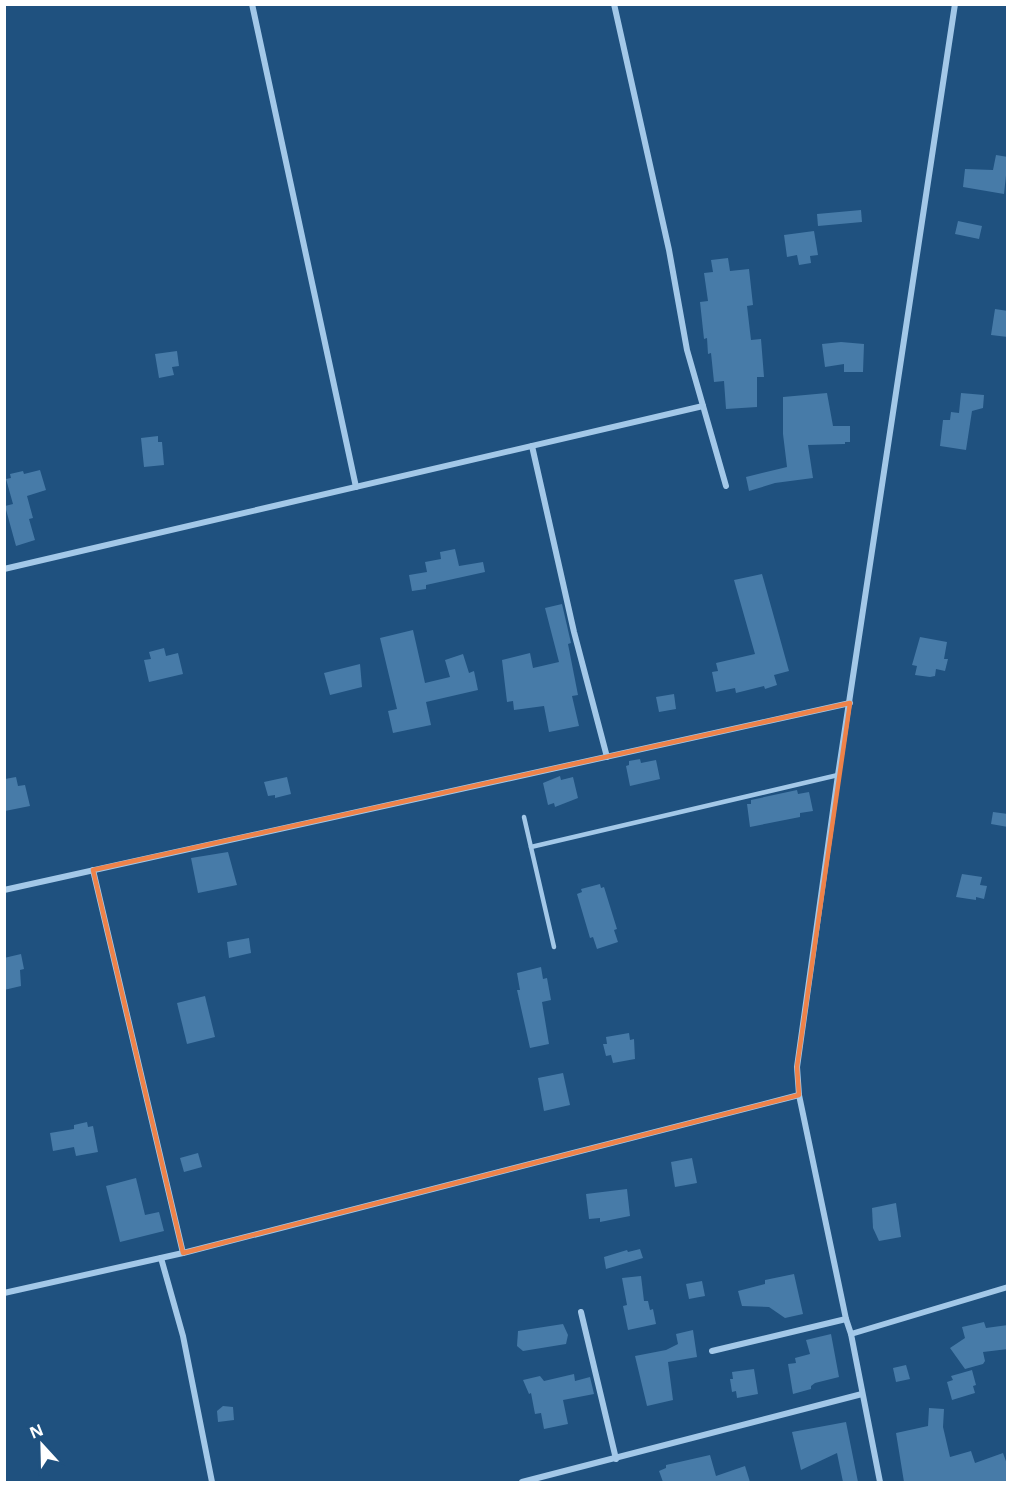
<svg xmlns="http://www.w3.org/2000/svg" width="1012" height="1487" viewBox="0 0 1012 1487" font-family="'Open Sans',sans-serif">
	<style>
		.building { fill: #477ba8 }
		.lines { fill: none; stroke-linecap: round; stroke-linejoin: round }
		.lane { stroke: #a3c8e8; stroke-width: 4.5 }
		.street { stroke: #a3c8e8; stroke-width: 6 }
		.marked { fill: none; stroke: #ee8249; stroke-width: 4.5; stroke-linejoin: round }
	</style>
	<rect width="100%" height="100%" fill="#1f517f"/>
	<!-- building -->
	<g class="building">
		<polygon points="996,155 1008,157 1004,194 963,187 965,169 993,170"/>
		<polygon points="861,210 862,222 818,226 817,214"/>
		<polygon points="958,221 982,226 979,239 955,234"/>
		<polygon points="814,231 818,255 810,256 811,263 799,265 797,255 787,257 784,235"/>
		<polygon points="728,258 730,271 749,269 753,305 747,306 751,340 761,339 764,377 757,377 757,407 726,409 724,381 714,382 711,353 708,354 707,338 704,339 700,302 708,301 704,273 713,272 711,260"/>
		<polygon points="995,309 1008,311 1008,337 991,335"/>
		<polygon points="841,342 864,344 863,372 844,372 844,364 825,367 822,344"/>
		<polygon points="177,351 179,366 172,367 174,375 159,378 155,354"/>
		<polygon points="827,393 833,426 850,426 850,442 845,442 845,444 808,445 813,478 775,483 749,491 746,477 787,467 783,434 783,397"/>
		<polygon points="961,393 984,395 983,408 972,411 966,450 940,446 943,420 950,420 951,412 959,413"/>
		<polygon points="158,436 158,442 162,442 164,465 144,467 141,438"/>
		<polygon points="40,470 46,490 27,496 33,518 29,519 35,540 16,546 5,506 13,504 6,479 11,478 10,474 23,471 24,474"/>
		<polygon points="455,549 459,566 483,562 485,572 426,585 426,589 412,591 409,575 427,572 425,562 441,559 440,552"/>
		<polygon points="762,574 789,671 774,675 777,685 765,689 764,686 736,693 735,688 716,692 712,672 718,671 716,663 755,654 734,580"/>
		<polygon points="562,604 571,643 568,644 578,695 572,696 579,726 549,732 544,706 514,710 513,701 507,702 502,660 530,653 533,668 559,662 545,608"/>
		<polygon points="413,630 425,683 450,677 445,660 463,654 469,673 474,671 478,690 426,702 431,725 393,733 388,711 397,709 380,638"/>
		<polygon points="920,637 947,642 944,659 948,659 945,671 936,669 935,676 930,677 915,675 917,666 912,665"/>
		<polygon points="164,648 166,656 178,653 183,674 149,682 144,660 151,659 149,652"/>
		<polygon points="360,664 362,687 330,695 324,673"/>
		<polygon points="674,694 676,709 659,712 656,697"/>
		<polygon points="640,759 641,763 656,760 660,779 630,786 626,766 629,765 629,761"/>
		<polygon points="560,776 561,780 573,777 578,798 555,807 554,803 548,805 543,783"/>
		<polygon points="16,777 18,786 25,785 30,806 5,811 5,779"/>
		<polygon points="287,777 291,794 275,798 275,795 268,796 264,782"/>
		<polygon points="797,790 798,794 809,792 813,811 800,813 800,817 750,827 747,804 751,804 751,800"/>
		<polygon points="993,812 1008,814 1008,827 991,824"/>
		<polygon points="228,852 237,885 198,893 191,858"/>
		<polygon points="962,874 982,877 980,885 987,886 984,899 976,897 976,900 956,897"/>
		<polygon points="600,884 601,888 604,887 617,929 614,930 618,942 597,949 593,937 590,938 577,894 582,892 581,889"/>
		<polygon points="249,938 251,953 229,958 227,942"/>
		<polygon points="21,954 24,969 20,970 21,986 4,990 4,958"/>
		<polygon points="541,967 543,979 547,978 551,1000 542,1002 549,1044 530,1048 517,990 520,990 517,973"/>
		<polygon points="205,996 215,1037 187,1044 177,1003"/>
		<polygon points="629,1033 630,1040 634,1039 635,1059 613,1063 611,1055 606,1056 603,1044 607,1044 606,1037"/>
		<polygon points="563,1073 570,1105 544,1111 538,1078"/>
		<polygon points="87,1122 88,1127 93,1126 98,1152 76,1156 74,1147 53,1151 50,1133 74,1129 74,1125"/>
		<polygon points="198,1153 202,1167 184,1172 180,1158"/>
		<polygon points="692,1158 697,1183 675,1187 671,1162"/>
		<polygon points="136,1178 145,1215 159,1212 164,1231 120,1242 106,1186"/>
		<polygon points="627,1189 630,1216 600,1222 600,1218 589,1219 586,1194"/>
		<polygon points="896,1203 901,1237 879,1241 873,1228 872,1208"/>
		<polygon points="640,1249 643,1258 606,1269 604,1257 627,1250 628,1252"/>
		<polygon points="794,1274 803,1314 785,1318 769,1307 742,1306 738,1291 765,1284 765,1280"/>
		<polygon points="641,1276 644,1301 648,1301 650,1310 653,1309 656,1324 628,1330 623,1306 627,1305 622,1278"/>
		<polygon points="702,1281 705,1296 689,1299 686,1284"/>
		<polygon points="984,1322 986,1328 1008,1325 1008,1349 983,1352 985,1361 983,1364 965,1369 950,1348 965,1338 962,1327"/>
		<polygon points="563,1324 568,1335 566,1344 523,1351 517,1346 518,1331"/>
		<polygon points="693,1330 697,1357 668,1362 673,1400 647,1406 635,1356 666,1350 678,1344 676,1334"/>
		<polygon points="831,1334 839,1377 815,1383 811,1386 811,1389 793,1394 788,1364 796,1363 795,1358 810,1354 806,1340"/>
		<polygon points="906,1365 910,1379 896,1382 893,1368"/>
		<polygon points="754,1369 758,1394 737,1398 736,1391 732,1392 730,1379 733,1379 732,1372"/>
		<polygon points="972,1370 976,1385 973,1386 975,1393 952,1400 947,1382 953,1380 951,1376"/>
		<polygon points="574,1374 575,1381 590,1377 594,1394 563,1400 568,1424 544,1429 541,1413 535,1414 531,1393 529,1394 523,1380 540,1376 544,1381"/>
		<polygon points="223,1406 233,1407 234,1420 218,1422 217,1411"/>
		<polygon points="929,1408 944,1409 943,1427 950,1457 971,1451 975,1463 1003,1453 1008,1467 1008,1482 904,1482 896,1433 928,1426"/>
		<polygon points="846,1422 858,1482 843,1482 837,1453 801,1470 792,1432"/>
		<polygon points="710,1455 716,1476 745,1466 750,1482 663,1482 659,1471 666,1468 666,1465"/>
	</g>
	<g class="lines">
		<!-- lane -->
		<g class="lane">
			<polyline points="524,817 554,947"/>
			<polyline points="531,847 838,775"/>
		</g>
		<!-- street -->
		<g class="street">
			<polyline points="252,4 356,487"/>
			<polyline points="614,4 669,250 687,350 726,486"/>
			<polyline points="532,446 574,632 607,757"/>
			<polyline points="4,569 703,406"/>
			<polyline points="93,870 183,1253"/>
			<polyline points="4,890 850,703"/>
			<polyline points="161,1258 183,1336 212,1482"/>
			<polyline points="4,1293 183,1253 799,1095"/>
			<polyline points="581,1312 616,1459"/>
			<polyline points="851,1334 1008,1287"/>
			<polyline points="712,1351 846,1319"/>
			<polyline points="522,1482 862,1394"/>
			<polyline points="880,1482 851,1334 846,1319 799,1095 797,1067 838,775 955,4"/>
		</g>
	</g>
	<!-- marked area -->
	<path class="marked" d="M 850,703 L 797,1067 L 799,1095 L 183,1253 L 93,870 Z"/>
	<!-- border -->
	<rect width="1012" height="1487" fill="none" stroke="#ffffff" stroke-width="12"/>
	<!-- north arrow -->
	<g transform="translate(42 1445) rotate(338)" stroke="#1f517f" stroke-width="4.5" paint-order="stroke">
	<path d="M0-4.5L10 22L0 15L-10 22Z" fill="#ffffff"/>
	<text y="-9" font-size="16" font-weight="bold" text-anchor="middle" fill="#ffffff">N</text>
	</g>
</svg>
